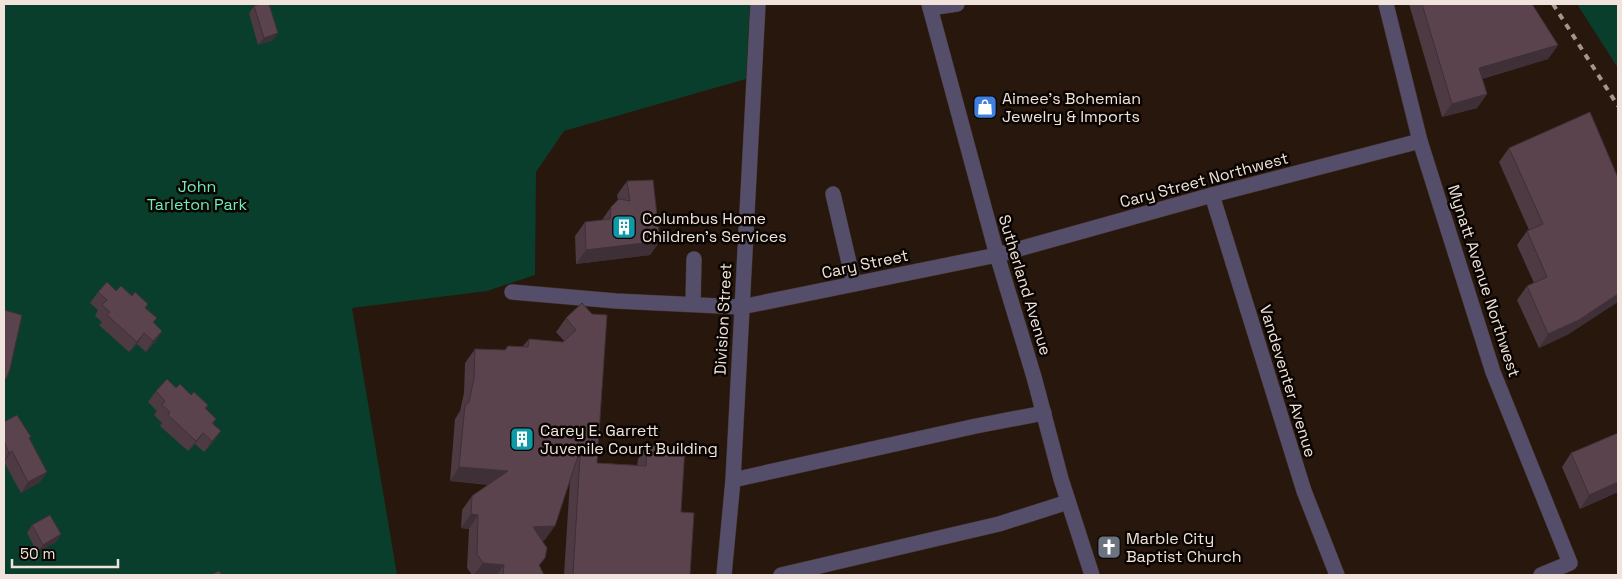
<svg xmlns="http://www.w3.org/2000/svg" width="1622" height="579" viewBox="0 0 1622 579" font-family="'Space Grotesk',sans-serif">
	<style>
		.green { fill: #0a3e2c }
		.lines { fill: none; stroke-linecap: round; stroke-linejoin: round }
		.minor-casing { stroke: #443429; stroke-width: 16 }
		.minor { stroke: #544e6b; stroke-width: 15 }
		.rail { stroke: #a4968d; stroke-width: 4; stroke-dasharray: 6 6; stroke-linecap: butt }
		.wall { fill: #4d3a42 }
		.shaded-wall { fill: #3f2f36 }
		.building { fill: #5a434d; stroke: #3f2f36 }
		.labels { text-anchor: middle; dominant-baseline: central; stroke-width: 5; stroke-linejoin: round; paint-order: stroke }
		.poi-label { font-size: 16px; fill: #efe3db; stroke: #0b0502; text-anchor: start }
		.street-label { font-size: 16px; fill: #efe3db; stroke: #0b0502 }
		.park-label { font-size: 16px; fill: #6deeba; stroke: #0b0502 }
	</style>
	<rect width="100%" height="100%" fill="#28170c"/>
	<!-- green -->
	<g class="green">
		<polygon points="4,4 750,4 746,79 564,131 536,172 535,275 487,291 352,308 397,575 4,575"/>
		<polygon points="1577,4 1618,4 1618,68"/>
	</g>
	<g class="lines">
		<!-- minor casing -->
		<g class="minor-casing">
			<g id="minor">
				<polyline points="929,4 997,255 1034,377 1061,479 1092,575"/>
				<polyline points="1386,4 1420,141 1493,372 1570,563 1541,575"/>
				<polyline points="930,8 957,4"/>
				<polyline points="833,194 854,284"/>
				<polyline points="1212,195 1304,491 1337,575"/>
				<polyline points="512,292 616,301 741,307 997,255 1212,195 1420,141"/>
				<polyline points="693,304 694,259"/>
				<polyline points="733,480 976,426 1044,413"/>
				<polyline points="724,575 733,480 758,4"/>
				<polyline points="781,575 999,524 1068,502"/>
			</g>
		</g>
		<!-- minor -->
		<use href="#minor" class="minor"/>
		<!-- rail -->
		<polyline class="rail" points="1553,4 1618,106"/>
	</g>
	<!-- wall -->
	<g class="wall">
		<polygon points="1409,4 1532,4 1558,45 1548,59 1482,79 1487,94 1477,108 1442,117"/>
		<polygon points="254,6 273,40 258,45 249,13"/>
		<polygon points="1590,112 1569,334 1539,348 1517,300 1527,286 1534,283 1517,245 1527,231 1529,230 1499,162 1509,148"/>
		<polygon points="627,181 660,241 650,255 576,264 575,236 585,222 602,220 611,207 618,200 617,195"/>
		<polygon points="116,291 132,296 157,318 153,323 162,331 155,342 146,352 137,344 129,352 99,325 102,322 95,316 98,310 90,303 98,292"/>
		<polygon points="582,303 597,463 637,465 638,459 647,445 681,512 690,575 564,575 570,480 545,540 542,541 545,558 539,566 544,575 472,575 467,568 469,529 461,528 462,510 472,496 489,485 450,481 455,419 460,411 464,393 465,363 475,349 505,350 523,346 529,339 563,342 564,341 556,332 566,318"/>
		<polygon points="176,388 191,395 208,405 206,409 216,419 213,424 221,431 213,442 204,452 195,444 188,451 160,426 162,423 154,415 157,411 148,402 156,391"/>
		<polygon points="4,422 30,439 47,472 40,482 21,493 4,462"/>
		<polygon points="1618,433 1618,492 1580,509 1562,467 1571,453"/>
		<polygon points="32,525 61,534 56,542 37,552 27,533"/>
	</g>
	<!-- shaded-wall -->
	<g class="shaded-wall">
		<polygon points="278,33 273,40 258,45 264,38"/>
		<polygon points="1558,45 1548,59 1470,82 1479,68"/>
		<polygon points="1487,94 1477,108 1442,117 1452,104"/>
		<polygon points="660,241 650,255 576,264 586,250"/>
		<polygon points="1618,294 1618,302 1569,334 1539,348 1548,334"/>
		<polygon points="162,331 155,342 146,352 153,341"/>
		<polygon points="144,333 137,344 129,352 137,342"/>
		<polygon points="221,431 213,442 204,452 212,441"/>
		<polygon points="203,433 195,444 188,451 196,441"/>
		<polygon points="12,451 4,462 4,460 9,453"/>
		<polygon points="459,467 508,471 498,485 450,481"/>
		<polygon points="47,472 40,482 21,493 28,482"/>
		<polygon points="1618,482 1618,492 1580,509 1589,495"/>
		<polygon points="471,514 478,515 469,529 461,528"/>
		<polygon points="555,526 545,540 523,541 533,527"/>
		<polygon points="61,534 56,542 37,552 43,545"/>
		<polygon points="483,563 504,565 497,575 474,575"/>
	</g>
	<!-- building -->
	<g class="building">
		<polygon points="260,4 269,4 278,33 264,38 254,6"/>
		<polygon points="1422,4 1532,4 1558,45 1479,68 1487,94 1452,104"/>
		<polygon points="1590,112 1618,178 1618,294 1579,320 1548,334 1527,286 1547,277 1527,231 1543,224 1509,148"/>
		<polygon points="653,180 660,241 586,250 585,222 610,219 611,207 619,199 630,201 627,181"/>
		<polygon points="107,282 116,291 121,286 132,296 135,292 148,304 145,308 157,318 153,322 162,331 153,341 144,333 137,342 107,315 110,312 102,305 107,300 98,292"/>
		<polygon points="582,303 592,314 607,315 597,463 646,466 647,445 685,447 681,512 694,513 690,575 573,575 580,456 578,456 555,526 533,527 547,548 545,558 539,565 544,575 503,575 504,565 483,563 477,554 478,515 471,514 472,496 508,471 459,467 465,405 469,402 474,379 475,349 505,350 508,346 528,347 529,339 563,342 576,330 566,318"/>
		<polygon points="4,310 22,315 10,369 6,379 4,379"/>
		<polygon points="167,379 176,388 180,384 191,395 194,392 208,405 205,408 216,419 212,423 221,431 212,441 203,433 196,441 168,415 170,412 162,405 165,401 156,391"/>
		<polygon points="17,415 31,437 29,438 47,472 28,482 12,451 9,453 4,441 4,422"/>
		<polygon points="1618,433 1618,482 1589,495 1571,453"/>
		<polygon points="50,515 61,534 43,545 32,525"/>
		<polygon points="219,571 222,575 211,575"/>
	</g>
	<!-- icons -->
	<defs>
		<g id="shop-square" transform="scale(1.25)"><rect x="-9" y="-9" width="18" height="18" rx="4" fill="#3f7fe0" stroke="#0b0502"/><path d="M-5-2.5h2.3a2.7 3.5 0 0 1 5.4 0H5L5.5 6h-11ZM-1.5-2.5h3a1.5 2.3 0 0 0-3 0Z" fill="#fff"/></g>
		<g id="building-square" transform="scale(1.25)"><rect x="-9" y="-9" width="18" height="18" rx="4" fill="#0f9aa8" stroke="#0b0502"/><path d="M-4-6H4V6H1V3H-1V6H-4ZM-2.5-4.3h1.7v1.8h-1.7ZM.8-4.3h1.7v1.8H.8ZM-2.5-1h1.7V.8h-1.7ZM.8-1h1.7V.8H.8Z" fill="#fff"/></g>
		<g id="church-square" transform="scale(1.25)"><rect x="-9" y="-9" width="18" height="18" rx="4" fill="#6b7280" stroke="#0b0502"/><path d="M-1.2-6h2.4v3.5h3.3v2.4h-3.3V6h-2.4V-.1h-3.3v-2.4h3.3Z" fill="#fff"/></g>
	</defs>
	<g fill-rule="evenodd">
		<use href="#shop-square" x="985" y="107"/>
		<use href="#building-square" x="624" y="227"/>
		<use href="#building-square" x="522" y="439"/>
		<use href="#church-square" x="1109" y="547"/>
	</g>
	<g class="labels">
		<!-- poi labels -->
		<g class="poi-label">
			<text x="1002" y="98">Aimee’s Bohemian<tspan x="1002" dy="18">Jewelry &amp; Imports</tspan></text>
			<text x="642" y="218">Columbus Home<tspan x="642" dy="18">Children's Services</tspan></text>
			<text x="540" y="430">Carey E. Garrett<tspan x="540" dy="18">Juvenile Court Building</tspan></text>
			<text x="1126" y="538">Marble City<tspan x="1126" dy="18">Baptist Church</tspan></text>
		</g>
		<!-- street labels -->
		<g class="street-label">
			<text transform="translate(1204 180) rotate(-15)">Cary Street Northwest</text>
			<text transform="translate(865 264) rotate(-12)">Cary Street</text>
			<text transform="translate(1484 281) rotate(72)">Mynatt Avenue Northwest</text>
			<text transform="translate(1025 285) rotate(73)">Sutherland Avenue</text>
			<text transform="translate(723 319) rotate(-87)">Division Street</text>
			<text transform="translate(1288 381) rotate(73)">Vandeventer Avenue</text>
		</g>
		<!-- park labels -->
		<g class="park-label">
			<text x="197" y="186">John<tspan x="197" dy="18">Tarleton Park</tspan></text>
		</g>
	</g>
	<!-- border -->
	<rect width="1622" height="579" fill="none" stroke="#efe3db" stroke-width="10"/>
	<!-- scale -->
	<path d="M12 559v8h106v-8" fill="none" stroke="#efe3db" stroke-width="2.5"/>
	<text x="20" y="559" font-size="15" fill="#efe3db" stroke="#0b0502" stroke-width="4" paint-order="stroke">50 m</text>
</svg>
